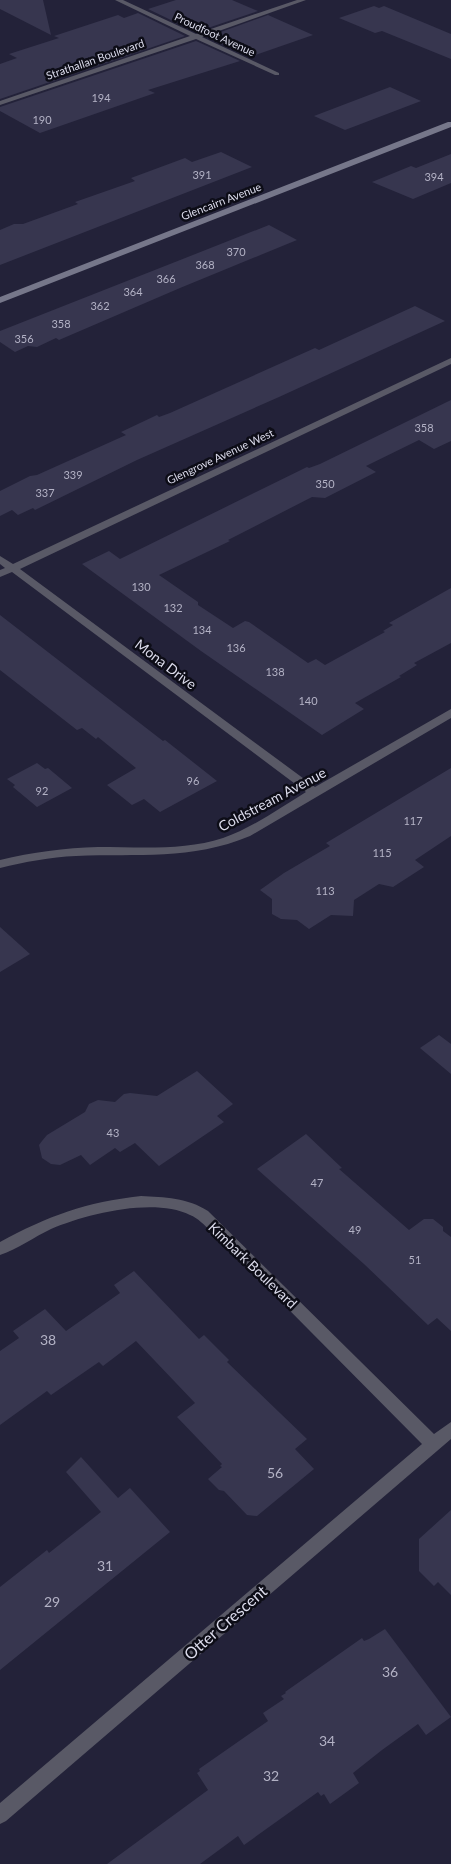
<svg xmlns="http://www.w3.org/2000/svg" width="451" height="1864" viewBox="0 0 451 1864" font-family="Lato,sans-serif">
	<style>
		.building { fill: #37364f }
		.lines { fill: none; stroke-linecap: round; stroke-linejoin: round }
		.street { fill: #595966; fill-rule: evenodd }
		.secondary { fill: #76778a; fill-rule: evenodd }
		.labels { text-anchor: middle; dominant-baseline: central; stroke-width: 5; stroke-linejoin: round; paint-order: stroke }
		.far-street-label { font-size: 11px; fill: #dcdcec; stroke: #0d0d17 }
		.number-label { font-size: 11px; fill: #b3b2c5 }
		.street-label { font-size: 14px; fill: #dcdcec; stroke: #0d0d17 }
		.near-number-label { font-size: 14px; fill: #b3b2c5 }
		.near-street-label { font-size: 16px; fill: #dcdcec; stroke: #0d0d17 }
	</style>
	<rect width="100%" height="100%" fill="#232239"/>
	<!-- building -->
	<g class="building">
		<polygon points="0,0 43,0 51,35 0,9"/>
		<polygon points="176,0 232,0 258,11 196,32 148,9"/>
		<polygon points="374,6 379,8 384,6 451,34 451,59 382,31 375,33 339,18"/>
		<polygon points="138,13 185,36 0,99 0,64 17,58 9,54 59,38 54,36 118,15 124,18"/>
		<polygon points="268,15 313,35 250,57 207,37"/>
		<polygon points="196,41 240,61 148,90 155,93 40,133 0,111 0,107"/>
		<polygon points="390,87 421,101 345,130 314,116"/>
		<polygon points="221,152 252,167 0,265 0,230 14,224 23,224 78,204 75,202 135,181 131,178 185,158 192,162"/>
		<polygon points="451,154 451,183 413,199 372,182 411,166 416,168"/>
		<polygon points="269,225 297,240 180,288 59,340 56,338 37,347 28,346 15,352 0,342 0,331"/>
		<polygon points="415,306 445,321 279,397 137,460 35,510 33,508 18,515 12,510 0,516 0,491 30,476 37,475 126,435 121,432 157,415 159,417 170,413 315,348 319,350"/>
		<polygon points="451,400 451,441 434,449 419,440 366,466 376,472 325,498 312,497 228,540 230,541 159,575 198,602 198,605 233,628 245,621 249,622 308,663 316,659 325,665 385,632 383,631 393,625 389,623 451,588 451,643 414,663 417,665 399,676 401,677 355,703 364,709 322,735 201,651 82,564 109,551 120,559 307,467 309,468 320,464"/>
		<polygon points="0,615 163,741 165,740 217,781 160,812 144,799 132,805 107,785 136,768 98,737 96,739 82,728 77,730 0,670"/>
		<polygon points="37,763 45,769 48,768 72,788 37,807 13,787 15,785 7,779"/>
		<polygon points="451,768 451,836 415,860 424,867 393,887 379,884 354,900 353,916 331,915 309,929 297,920 281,919 272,914 272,899 260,890 284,873 330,846 326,843"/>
		<polygon points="0,927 30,954 0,972"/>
		<polygon points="439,1035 451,1044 451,1074 420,1048"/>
		<polygon points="197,1071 233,1104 217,1116 224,1122 159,1166 135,1143 120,1152 115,1148 90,1165 81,1155 60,1165 51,1164 42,1158 39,1145 42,1141 47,1135 85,1112 89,1104 98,1100 115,1102 124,1094 130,1093 157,1096"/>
		<polygon points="306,1134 342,1168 339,1169 409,1230 424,1219 433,1219 443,1227 443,1231 451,1237 451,1331 437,1318 428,1325 364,1264 257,1169"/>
		<polygon points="134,1271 199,1339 204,1335 229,1360 227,1362 307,1439 295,1449 314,1469 257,1516 247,1515 224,1491 219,1490 208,1479 222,1467 220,1466 222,1464 177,1417 195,1403 136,1341 103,1366 99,1362 51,1395 47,1391 0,1425 0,1351 19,1338 13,1331 45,1309 66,1331 120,1293 114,1285"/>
		<polygon points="81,1457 118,1498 130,1488 170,1532 0,1670 0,1587 47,1550 49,1553 101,1512 66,1472"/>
		<polygon points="451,1510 451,1595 438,1582 434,1586 419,1571 419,1539"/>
		<polygon points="385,1629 451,1717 426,1735 418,1724 382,1750 353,1773 359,1783 330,1804 324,1794 321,1796 318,1792 244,1845 238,1836 200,1864 107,1864 208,1790 197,1773 200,1771 199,1769 268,1721 263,1713 284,1699 281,1696 286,1693 285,1692 362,1638 364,1641 369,1639"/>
	</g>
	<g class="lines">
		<!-- street -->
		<g class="street">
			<polygon points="115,0 123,0 196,34 297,0 306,0 202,37 279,73 279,75 275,75 196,39 0,105 0,101 190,36"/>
			<path d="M 451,358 L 451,364 L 20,569 L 315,787 L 451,709 L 451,718 L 250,836 C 190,861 139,853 76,856 C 50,857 25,862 0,868 L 0,860 C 32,852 65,848 98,847 C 139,847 183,851 223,838 C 252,828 280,808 306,792 L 12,572 L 0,577 L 0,570 L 5,568 L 0,564 L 0,556 L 13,564 Z"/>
			<path d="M 141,1196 C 164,1197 188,1198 208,1211 L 434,1434 L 451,1422 L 451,1439 L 6,1821 L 0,1824 L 0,1803 L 422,1444 L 211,1231 C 204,1225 198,1218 190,1215 C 154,1197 86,1214 51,1229 C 34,1237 18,1249 0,1255 L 0,1242 C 48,1216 86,1202 141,1196 Z"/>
		</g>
		<!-- secondary -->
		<polygon class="secondary" points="448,122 451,122 451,127 0,303 0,297"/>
	</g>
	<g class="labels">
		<!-- far-street labels -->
		<g class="far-street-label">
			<text transform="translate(215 34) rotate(25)">Proudfoot Avenue</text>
			<text transform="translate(95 59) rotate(-19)">Strathallan Boulevard</text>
			<text transform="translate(221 201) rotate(-21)">Glencairn Avenue</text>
			<text transform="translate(220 456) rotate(-25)">Glengrove Avenue West</text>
		</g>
		<!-- number labels -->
		<g class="number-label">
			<text x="101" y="97">194</text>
			<text x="42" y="119">190</text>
			<text x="202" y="174">391</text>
			<text x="434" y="176">394</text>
			<text x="236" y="251">370</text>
			<text x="205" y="264">368</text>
			<text x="166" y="278">366</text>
			<text x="133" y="291">364</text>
			<text x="100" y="305">362</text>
			<text x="61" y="323">358</text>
			<text x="24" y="338">356</text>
			<text x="424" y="427">358</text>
			<text x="73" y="474">339</text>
			<text x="325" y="483">350</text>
			<text x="45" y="492">337</text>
			<text x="141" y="586">130</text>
			<text x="173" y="607">132</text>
			<text x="202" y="629">134</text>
			<text x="236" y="647">136</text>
			<text x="275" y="671">138</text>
			<text x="308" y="700">140</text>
			<text x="193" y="780">96</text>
			<text x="42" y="790">92</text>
			<text x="413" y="820">117</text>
			<text x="382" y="852">115</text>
			<text x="325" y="890">113</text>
			<text x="113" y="1132">43</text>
			<text x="317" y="1182">47</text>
			<text x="355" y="1229">49</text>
			<text x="415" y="1259">51</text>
		</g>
		<!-- street labels -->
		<g class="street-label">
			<text transform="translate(166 664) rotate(37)">Mona Drive</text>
			<text transform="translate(272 799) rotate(-28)">Coldstream Avenue</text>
			<text transform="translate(253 1265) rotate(44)">Kimbark Boulevard</text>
		</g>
		<!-- near-number labels -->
		<g class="near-number-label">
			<text x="48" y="1339">38</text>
			<text x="275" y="1472">56</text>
			<text x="105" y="1565">31</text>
			<text x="52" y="1601">29</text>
			<text x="390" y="1671">36</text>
			<text x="327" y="1740">34</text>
			<text x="271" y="1775">32</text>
		</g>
		<!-- near-street labels -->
		<g class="near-street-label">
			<text transform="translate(225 1622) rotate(-41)">Otter Crescent</text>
		</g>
	</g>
</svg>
